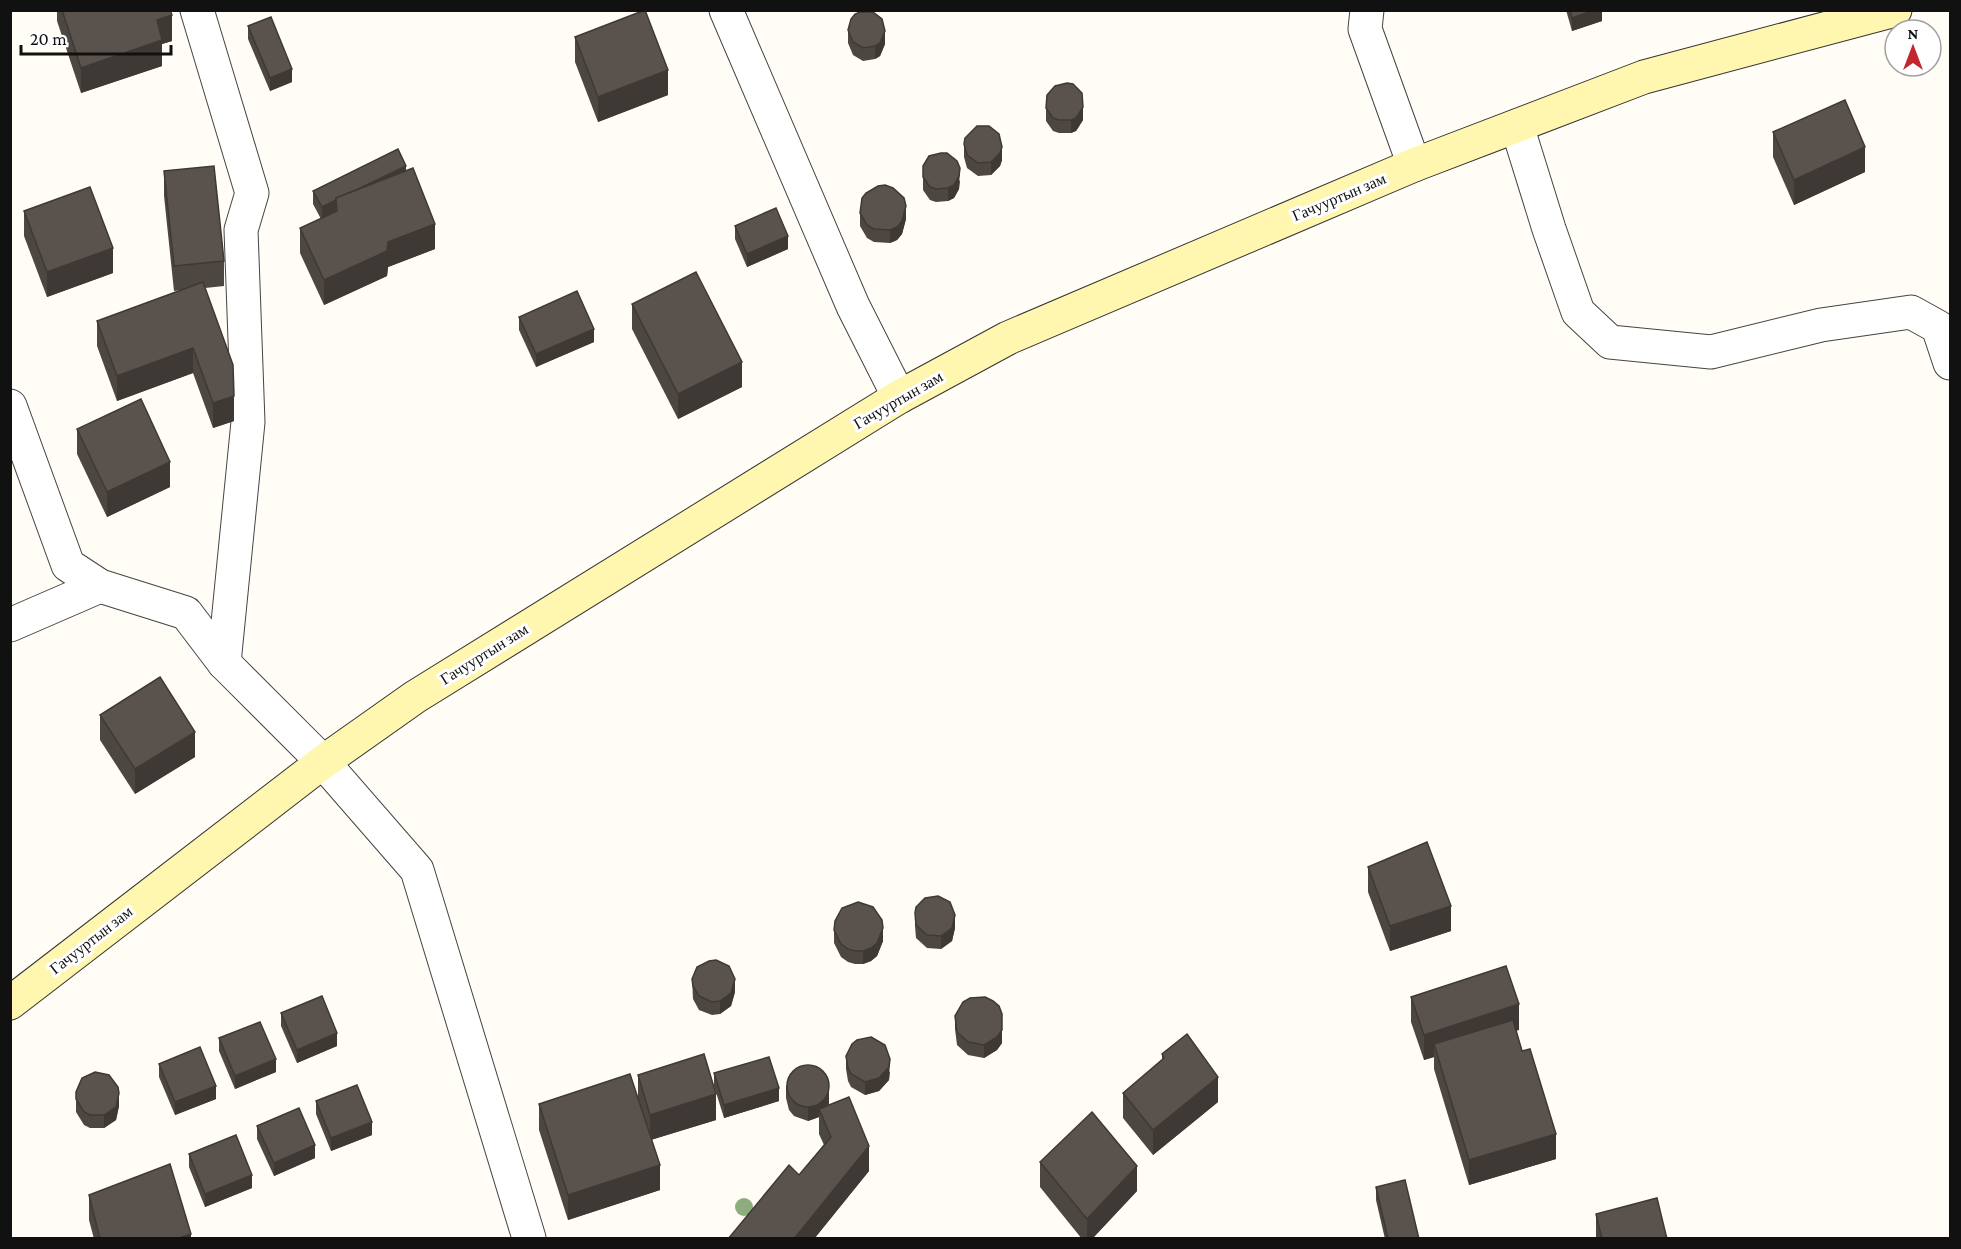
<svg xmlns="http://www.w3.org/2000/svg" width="1961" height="1249" viewBox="0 0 1961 1249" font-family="'Crimson Pro',serif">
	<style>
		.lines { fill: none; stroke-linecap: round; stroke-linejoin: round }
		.minor-casing { stroke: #444; stroke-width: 35 }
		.secondary-casing { stroke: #333; stroke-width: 35 }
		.minor { stroke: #fff; stroke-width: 33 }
		.secondary { stroke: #fff6b0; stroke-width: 33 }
		.tree { fill: #8dad7f }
		.wall { fill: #4d4742 }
		.shaded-wall { fill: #3f3936 }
		.building { fill: #5a524d; stroke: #3f3936; stroke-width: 1.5 }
		.labels { text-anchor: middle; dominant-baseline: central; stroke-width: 6; stroke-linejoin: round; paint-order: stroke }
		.street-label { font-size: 16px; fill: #111; stroke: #fff }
	</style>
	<rect width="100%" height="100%" fill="#fffdf5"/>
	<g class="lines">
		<!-- minor casing -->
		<g class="minor-casing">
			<g id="minor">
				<polyline points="197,10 252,193 241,230 248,422 224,663"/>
				<polyline points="726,10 853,306 899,397"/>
				<polyline points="1367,10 1365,29 1414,165"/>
				<polyline points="1517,126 1549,229 1578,312 1610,342 1711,352 1821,325 1911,312 1938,327 1950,363"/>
				<polyline points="10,406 68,565 100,586 186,613 224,663 323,762 417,870 529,1238"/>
				<polyline points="10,625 100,586"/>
			</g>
		</g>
		<!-- secondary casing -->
		<g class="secondary-casing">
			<polyline id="secondary" points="10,1003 323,762 415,697 899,397 1008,338 1414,165 1644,77 1895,10"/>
		</g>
		<!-- minor -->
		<use href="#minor" class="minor"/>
		<!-- secondary -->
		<use href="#secondary" class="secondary"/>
	</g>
	<!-- trees -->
	<circle class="tree" cx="744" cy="1207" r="9"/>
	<!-- wall -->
	<g class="wall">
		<polygon points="57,10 170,10 172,41 162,44 162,66 81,93 57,21"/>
		<polygon points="1566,10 1602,10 1602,21 1572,31"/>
		<polygon points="248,26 292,82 270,91 248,39"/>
		<polygon points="848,30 885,44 880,56 875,59 863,61 853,55 848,43"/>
		<polygon points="575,37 668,95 598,122 575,62"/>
		<polygon points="1046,108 1083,120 1076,131 1071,133 1059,133 1053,131 1046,121"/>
		<polygon points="1773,132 1865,172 1794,205 1773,157"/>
		<polygon points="964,144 1002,160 1000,166 991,175 978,176 967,168 964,157"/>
		<polygon points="923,166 960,181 959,189 954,198 948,201 936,202 930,200 923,190"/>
		<polygon points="164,171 224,261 224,286 205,288 234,421 213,428 193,373 117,401 97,346 97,321 182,290 174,291 164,196"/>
		<polygon points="406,171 435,249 388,267 387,276 324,305 300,253 300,228 321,219 313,204 313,191"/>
		<polygon points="24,211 113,273 47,297 24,236"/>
		<polygon points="860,213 906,219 902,234 897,240 890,243 874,242 867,238 860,226"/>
		<polygon points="735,226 788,249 747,267 735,239"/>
		<polygon points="632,304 742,387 678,419 632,329"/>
		<polygon points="519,317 594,342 536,367 519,330"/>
		<polygon points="77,429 170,487 107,517 77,454"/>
		<polygon points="100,715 195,757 135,794 100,740"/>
		<polygon points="1368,867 1451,931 1390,951 1368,892"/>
		<polygon points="915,913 955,928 952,941 941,949 927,948 916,938 915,926"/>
		<polygon points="834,930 883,941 877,956 871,961 863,964 855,964 848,962 841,957 834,943"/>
		<polygon points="692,979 735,992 731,1006 720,1014 712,1015 699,1010 693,999"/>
		<polygon points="1411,997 1519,1030 1516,1030 1556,1159 1469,1185 1434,1069 1434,1057 1424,1060 1411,1022"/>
		<polygon points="281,1013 337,1046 297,1063 281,1026"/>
		<polygon points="955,1016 1002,1043 997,1050 984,1058 968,1055 957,1045 955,1029"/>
		<polygon points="219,1038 276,1072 235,1089 219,1051"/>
		<polygon points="1162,1054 1218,1102 1153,1155 1123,1118 1123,1093 1162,1060"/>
		<polygon points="846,1056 890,1072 889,1080 879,1091 865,1095 851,1087 848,1081 846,1069"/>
		<polygon points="159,1064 216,1099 175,1115 159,1077"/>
		<polygon points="714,1073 779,1101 724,1118 714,1086"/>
		<polygon points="638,1075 716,1120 651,1140 660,1190 568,1220 539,1130 539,1104 638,1098"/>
		<polygon points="786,1085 829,1103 828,1105 869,1171 814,1239 728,1239 799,1175 824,1145 819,1134 819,1117 808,1121 794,1116 789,1110 786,1098"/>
		<polygon points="76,1092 119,1106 116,1120 104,1128 90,1128 84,1125 76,1112"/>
		<polygon points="316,1101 372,1135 331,1151 316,1114"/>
		<polygon points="257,1126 315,1158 274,1176 257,1139"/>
		<polygon points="189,1154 252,1188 205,1207 189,1167"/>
		<polygon points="1040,1162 1137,1191 1092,1239 1082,1239 1040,1187"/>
		<polygon points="1376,1187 1419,1239 1385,1239 1376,1200"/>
		<polygon points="89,1195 191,1239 94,1239 89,1220"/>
		<polygon points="1596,1214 1667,1239 1596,1239"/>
	</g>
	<!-- shaded-wall -->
	<g class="shaded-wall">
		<polygon points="1595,10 1602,10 1602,21 1572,31 1572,18"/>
		<polygon points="172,15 172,41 162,44 162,66 81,93 81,68 157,20"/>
		<polygon points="885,31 885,44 880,56 875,59 875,46"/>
		<polygon points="292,69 292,82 270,91 270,78"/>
		<polygon points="668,70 668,95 598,122 598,97"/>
		<polygon points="1083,107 1083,120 1076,131 1071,133 1071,120"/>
		<polygon points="1002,147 1002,160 1000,166 991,175 991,162"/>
		<polygon points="1865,147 1865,172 1794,205 1794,180"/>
		<polygon points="406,166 406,179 336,200"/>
		<polygon points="960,168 959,189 954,198 948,201 948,188"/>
		<polygon points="336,200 336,213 322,220 322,207"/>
		<polygon points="906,206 906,219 902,234 897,240 890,243 890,230"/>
		<polygon points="435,224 435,249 388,267 387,276 324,305 324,280 388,242"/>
		<polygon points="788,236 788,249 747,267 747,254"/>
		<polygon points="113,248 113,273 47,297 47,272"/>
		<polygon points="594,329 594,342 536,367 536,354"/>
		<polygon points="193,348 193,373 117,401 117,376"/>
		<polygon points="742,362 742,387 678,419 678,394"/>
		<polygon points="234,396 234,421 213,428 213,403"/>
		<polygon points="170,462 170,487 107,517 107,492"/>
		<polygon points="195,732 195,757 135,794 135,769"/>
		<polygon points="1451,906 1451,931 1390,951 1390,926"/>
		<polygon points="955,915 955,928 952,941 941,949 941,936"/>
		<polygon points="883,928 883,941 877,956 871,961 863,964 863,951"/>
		<polygon points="735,979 735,992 731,1006 720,1014 720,1001"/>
		<polygon points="1519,1004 1519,1030 1438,1056 1434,1044 1434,1057 1424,1060 1424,1035"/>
		<polygon points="1002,1014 1002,1043 997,1050 984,1058 984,1045"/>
		<polygon points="337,1033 337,1046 297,1063 297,1050"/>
		<polygon points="276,1059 276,1072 235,1089 235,1076"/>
		<polygon points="890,1059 889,1080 879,1091 865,1095 865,1082"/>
		<polygon points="1218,1077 1218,1102 1153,1155 1153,1130"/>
		<polygon points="216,1086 216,1099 175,1115 175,1102"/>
		<polygon points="779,1088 779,1101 724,1118 724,1105"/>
		<polygon points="829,1090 829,1103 827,1110 822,1116 819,1109 819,1117 808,1121 808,1108"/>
		<polygon points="119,1093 119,1106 116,1120 104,1128 104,1115"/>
		<polygon points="716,1094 716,1120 650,1140 650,1115"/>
		<polygon points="372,1122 372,1135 331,1151 331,1138"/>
		<polygon points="1556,1134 1556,1159 1469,1185 1469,1160"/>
		<polygon points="315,1145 315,1158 274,1176 274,1163"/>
		<polygon points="869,1146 869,1171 814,1239 794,1239"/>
		<polygon points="660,1165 660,1190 568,1220 568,1195"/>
		<polygon points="1137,1166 1137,1191 1092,1239 1087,1239 1087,1219"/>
		<polygon points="252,1175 252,1188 205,1207 205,1194"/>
		<polygon points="191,1234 191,1239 176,1239"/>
	</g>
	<!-- building -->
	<g class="building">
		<polygon points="62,10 170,10 172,15 157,20 162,40 81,68"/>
		<polygon points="645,10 668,70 598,97 575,37"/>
		<polygon points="1570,10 1595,10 1572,18"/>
		<polygon points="860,12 873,12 882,19 885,31 880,43 875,46 863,48 853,42 848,30 851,19 855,14"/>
		<polygon points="271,17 292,69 270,78 248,26"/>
		<polygon points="1067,83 1073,84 1082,93 1083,107 1076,118 1071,120 1059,120 1053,118 1046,108 1047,95 1055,86"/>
		<polygon points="1845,100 1865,147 1794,180 1773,132"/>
		<polygon points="977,126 989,126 999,134 1002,147 1000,153 991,162 978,163 967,155 964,144 965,138"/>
		<polygon points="398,149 406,166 356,190 336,198 336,200 322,207 313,191"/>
		<polygon points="941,153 947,153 957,161 960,168 959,176 954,185 948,188 936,189 930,187 923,177 923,166 929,156"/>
		<polygon points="214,166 224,261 174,266 164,171"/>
		<polygon points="413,168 435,224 388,242 387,251 324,280 300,228 337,211 336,198"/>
		<polygon points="885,185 893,188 904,198 906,206 902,221 897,227 890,230 874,229 867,225 860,213 862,198 866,193 878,186"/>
		<polygon points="90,187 113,248 47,272 24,211"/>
		<polygon points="776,208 788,236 747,254 735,226"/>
		<polygon points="696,272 742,362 678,394 632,304"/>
		<polygon points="203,282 233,365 234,396 213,403 193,348 117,376 97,321"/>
		<polygon points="577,291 594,329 536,354 519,317"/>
		<polygon points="141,399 170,462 107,492 77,429"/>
		<polygon points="160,677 195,732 135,769 100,715"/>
		<polygon points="1427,842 1451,906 1390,926 1368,867"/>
		<polygon points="938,896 950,902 955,915 952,928 941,936 927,935 916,925 915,913 916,907 925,898"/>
		<polygon points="858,902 873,907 882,920 883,928 877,943 871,948 863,951 855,951 848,949 841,944 834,930 835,921 842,908"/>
		<polygon points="716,960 729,966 735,979 731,993 720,1001 712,1002 699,996 693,986 692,979 697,967 709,961"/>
		<polygon points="1506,966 1519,1004 1424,1035 1411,997"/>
		<polygon points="322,996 337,1033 297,1050 281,1013"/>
		<polygon points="985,997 993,1001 999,1006 1002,1014 1002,1030 997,1037 984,1045 968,1042 957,1032 955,1016 963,1002 970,998"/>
		<polygon points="1513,1020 1522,1051 1530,1049 1556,1134 1469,1160 1434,1044"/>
		<polygon points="260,1022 276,1059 235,1076 219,1038"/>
		<polygon points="1187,1034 1218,1077 1153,1130 1123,1093 1164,1058 1162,1054"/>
		<polygon points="871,1037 885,1045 890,1059 889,1067 879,1078 865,1082 851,1074 848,1068 846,1056 852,1044 857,1040"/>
		<polygon points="200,1047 216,1086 175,1102 159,1064"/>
		<polygon points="704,1054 716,1094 650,1115 638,1075"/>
		<polygon points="769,1057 779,1088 724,1105 714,1073"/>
		<circle cx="808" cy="1086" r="21"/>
		<polygon points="95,1072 109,1075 118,1087 119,1093 116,1107 104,1115 90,1115 84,1112 76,1099 76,1092 82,1078"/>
		<polygon points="630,1074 660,1165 568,1195 539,1104"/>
		<polygon points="357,1085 372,1122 331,1138 316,1101"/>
		<polygon points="849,1097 869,1146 794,1239 728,1239 789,1165 799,1175 831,1137 819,1109"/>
		<polygon points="299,1108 315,1145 274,1163 257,1126"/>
		<polygon points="1092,1112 1137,1166 1087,1219 1040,1162"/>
		<polygon points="236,1135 252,1175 205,1194 189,1154"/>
		<polygon points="170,1164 191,1234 176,1239 100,1239 89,1195"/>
		<polygon points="1405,1180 1419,1239 1388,1239 1376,1187"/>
		<polygon points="1657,1198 1667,1239 1602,1239 1596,1214"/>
	</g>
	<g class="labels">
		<!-- street labels -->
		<g class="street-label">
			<text transform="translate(1339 197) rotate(-23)">Гачууртын зам</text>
			<text transform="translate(898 400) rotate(-30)">Гачууртын зам</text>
			<text transform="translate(484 654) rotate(-32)">Гачууртын зам</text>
			<text transform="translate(91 940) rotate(-38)">Гачууртын зам</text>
		</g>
	</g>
	<!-- border -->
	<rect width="1961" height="1249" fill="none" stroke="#111111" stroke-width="24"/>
	<!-- north arrow -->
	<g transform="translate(1913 48)"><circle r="28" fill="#ffffff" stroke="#a0a0a0" stroke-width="1.5"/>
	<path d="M0-4.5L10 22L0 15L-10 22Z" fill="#c4262e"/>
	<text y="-9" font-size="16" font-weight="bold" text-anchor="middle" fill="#111111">N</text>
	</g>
	<!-- scale -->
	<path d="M21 45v9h150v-9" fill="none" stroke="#111111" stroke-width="3"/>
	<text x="30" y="45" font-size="18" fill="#111111" stroke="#ffffff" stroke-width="4.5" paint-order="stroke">20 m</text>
</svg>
